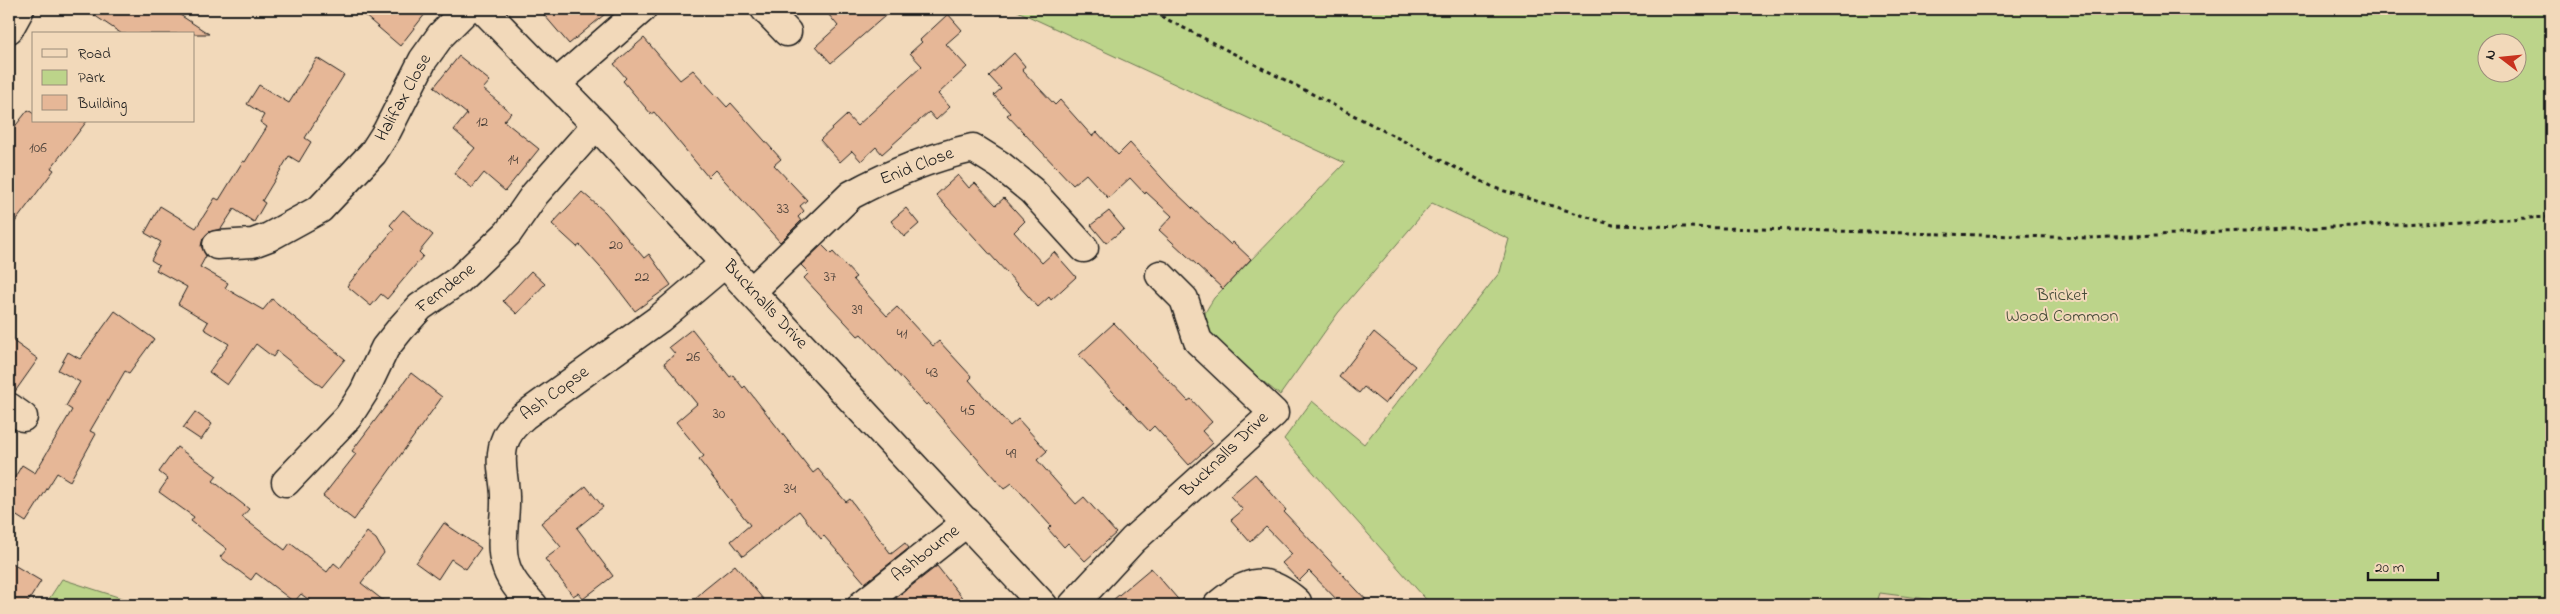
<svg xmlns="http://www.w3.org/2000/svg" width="2560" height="614" viewBox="0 0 2560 614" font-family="'Indie Flower',sans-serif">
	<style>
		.built { fill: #eacbad }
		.green { fill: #bcd48a; stroke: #6c7853; fill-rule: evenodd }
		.building { fill: #e6b797; stroke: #1c1c1c }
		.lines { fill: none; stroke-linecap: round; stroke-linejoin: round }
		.minor-casing { stroke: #1c1c1c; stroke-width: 31 }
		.path { stroke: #1c1c1c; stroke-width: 3; stroke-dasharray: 4 4; stroke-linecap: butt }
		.minor { stroke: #f2d9ba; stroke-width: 28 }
		.labels { text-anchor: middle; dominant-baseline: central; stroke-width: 4; stroke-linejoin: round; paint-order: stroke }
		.number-label { font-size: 15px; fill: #4e433b }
		.street-label { font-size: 18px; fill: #1c1c1c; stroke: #f2d9ba }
		.park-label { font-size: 18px; fill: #444a38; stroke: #f2d9ba }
	</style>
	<rect width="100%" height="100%" fill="#f2d9ba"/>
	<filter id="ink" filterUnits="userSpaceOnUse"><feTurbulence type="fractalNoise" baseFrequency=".02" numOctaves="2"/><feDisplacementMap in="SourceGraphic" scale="10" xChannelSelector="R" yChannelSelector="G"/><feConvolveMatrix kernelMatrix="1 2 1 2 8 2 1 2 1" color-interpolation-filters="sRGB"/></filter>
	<g filter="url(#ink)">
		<!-- built -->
		<polygon class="built" points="1880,593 1973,605 1876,605"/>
		<!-- green -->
		<g class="green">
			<path d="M 1013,9 L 2551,9 L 2551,605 L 1973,605 L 1880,593 L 1876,605 L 1431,605 L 1284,439 L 1312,401 L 1364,444 L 1500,272 L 1509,239 L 1432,203 L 1338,313 L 1280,395 L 1208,337 C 1199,319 1204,314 1214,298 L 1345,163 ZM 2488,42 L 2518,42 L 2518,72 L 2488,72 Z"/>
			<polygon points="62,579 143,605 45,605"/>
		</g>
		<!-- building -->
		<g class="building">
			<polygon points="85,9 171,9 209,34 122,34"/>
			<polygon points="357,9 429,9 400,46"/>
			<polygon points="539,9 611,9 569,44"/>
			<polygon points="824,9 893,9 831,63 816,46 838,26"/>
			<polygon points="948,14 962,30 946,44 967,67 938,94 950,107 936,120 929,112 882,154 876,147 861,161 852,151 840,162 820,140 847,115 857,126 922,66 910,53 922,42 920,40"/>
			<polygon points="644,38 680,80 693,70 727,107 731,103 781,159 774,165 807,200 800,206 804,211 798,217 801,221 780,242 715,170 708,177 654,112 651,114 623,81 626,78 614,64"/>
			<polygon points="1014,53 1025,66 1022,70 1055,105 1060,100 1092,136 1097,132 1118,155 1130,143 1171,188 1231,245 1233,242 1251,259 1223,289 1159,230 1172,216 1146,192 1145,194 1130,178 1108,198 1086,174 1073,185 1007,115 1010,113 994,95 1001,89 989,76"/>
			<polygon points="459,56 490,81 483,89 511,113 504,121 539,149 505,191 484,173 472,188 454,173 475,148 454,130 467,114 434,87"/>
			<polygon points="317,58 344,75 305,138 311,142 299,162 289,156 262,201 265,203 254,222 234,209 221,229 209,232 203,238 201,246 206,256 200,267 228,283 225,288 263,310 272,299 345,359 322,387 277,351 273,357 256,344 227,385 209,372 229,344 204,329 208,322 178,304 187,287 156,270 159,265 151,260 161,242 145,233 160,206 196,228 215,198 219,200 243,161 245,162 267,127 260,122 264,115 247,104 259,85 289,103"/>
			<polygon points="28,110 34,114 34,121 87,121 51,168 54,170 9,230 9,134"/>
			<polygon points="958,175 969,188 975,183 996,205 1004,198 1025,221 1014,232 1042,263 1054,252 1076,277 1051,300 1049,297 1038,307 936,195"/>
			<polygon points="582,192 605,212 644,258 649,254 671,285 635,311 609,277 580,245 577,247 552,224"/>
			<polygon points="906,208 919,224 904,237 891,221"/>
			<polygon points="403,210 433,235 419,252 423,256 387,299 381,294 371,306 347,286 394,229 390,225"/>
			<polygon points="1109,211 1124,229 1106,243 1091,225"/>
			<polygon points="822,245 831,254 833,252 856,277 853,279 887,316 897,307 933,346 939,341 972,377 969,380 1010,426 1018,419 1047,451 1037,460 1076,504 1084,497 1116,533 1085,561 1068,543 1064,547 1048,529 1051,526 1012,483 1004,489 928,403 926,405 861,334 858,336 804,278 809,273 801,265"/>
			<polygon points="531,271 545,284 517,314 503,301"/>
			<polygon points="115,311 154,339 129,373 125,371 90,431 96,434 70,481 57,473 26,522 9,511 9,487 22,465 35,473 72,410 66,406 80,382 58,370 68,352 80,359"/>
			<polygon points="1114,323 1188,401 1191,399 1212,422 1202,431 1213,443 1189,465 1154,426 1149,431 1079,355"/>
			<polygon points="692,329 730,377 733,375 743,388 745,386 813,473 818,469 846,502 850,499 891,554 905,543 909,548 865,583 824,536 821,539 799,511 743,556 731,541 750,525 699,460 704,456 676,422 697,404 664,363 675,354 669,347"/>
			<polygon points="1374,332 1415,366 1385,404 1364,387 1359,393 1339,377"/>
			<polygon points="9,338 38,359 14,393 9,392"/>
			<polygon points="411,373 442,397 354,520 323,496 356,454 352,451"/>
			<polygon points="195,412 212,424 201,440 183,428"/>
			<polygon points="177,447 217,476 213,481 249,509 242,517 285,550 290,543 327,572 334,563 340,568 367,532 376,539 384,553 361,583 389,605 316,605 301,594 294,602 256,573 251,580 220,557 227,549 191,521 194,517 159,492 168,479 159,472"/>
			<polygon points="1255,474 1286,510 1284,512 1371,605 1342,605 1309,571 1299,581 1282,563 1292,554 1266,527 1250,542 1231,520 1243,510 1230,496"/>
			<polygon points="586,486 603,507 577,528 613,576 583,599 578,593 573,596 545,559 561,547 541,523"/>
			<polygon points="444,523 481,548 466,569 451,559 438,579 416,563"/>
			<polygon points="9,562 41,581 26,605 9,605"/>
			<polygon points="735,565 768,605 688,605 704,590"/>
			<polygon points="937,566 968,605 901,605 896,598"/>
			<polygon points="1151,568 1183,605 1107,605"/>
		</g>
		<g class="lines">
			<!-- minor casing -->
			<g class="minor-casing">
				<g id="minor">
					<polyline points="483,9 596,125 1043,605"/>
					<polyline points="765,9 787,32"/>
					<polyline points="9,29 20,9"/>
					<polyline points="556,84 642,9"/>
					<polyline points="217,245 253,243 269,237 320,209 373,153 387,131 423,60 441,35 467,9"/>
					<path d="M 752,291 L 851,195 C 888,175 932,157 973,148 L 1000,165 L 1032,191 L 1084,248"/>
					<polyline points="9,407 23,417"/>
					<polyline points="286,482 348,417 364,392 385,348 401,328 420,307 459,280 508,233 535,194 596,125"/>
					<path d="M 533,605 C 522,593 509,580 505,563 C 499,543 506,519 505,497 C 505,480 499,465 503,447 C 506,433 514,425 524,416 L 659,319 L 725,263"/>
					<polyline points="862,605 967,522"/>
					<polyline points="1073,605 1133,540 1274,413 1198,341 1184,299 1160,275"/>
					<path d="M 1218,605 C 1249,579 1266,575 1297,602"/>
				</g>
			</g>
			<!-- path -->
			<polyline class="path" points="1147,9 1495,188 1613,225 2090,238 2551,217"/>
			<!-- minor -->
			<use href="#minor" class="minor"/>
		</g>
	</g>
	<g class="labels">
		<!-- number labels -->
		<g class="number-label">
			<text x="482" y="122">12</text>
			<text x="38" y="148">106</text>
			<text x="513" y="160">14</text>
			<text x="783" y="209">33</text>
			<text x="616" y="245">20</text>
			<text x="642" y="277">22</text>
			<text x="830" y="277">37</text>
			<text x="857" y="310">39</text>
			<text x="902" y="334">41</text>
			<text x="693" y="357">26</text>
			<text x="932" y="373">43</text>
			<text x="968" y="411">45</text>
			<text x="719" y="414">30</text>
			<text x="1011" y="454">49</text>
			<text x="790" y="489">34</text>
		</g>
		<!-- street labels -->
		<g class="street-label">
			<text transform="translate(404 98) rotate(-61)">Halifax Close</text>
			<text transform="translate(917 167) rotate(-21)">Enid Close</text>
			<text transform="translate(446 289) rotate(-38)">Ferndene</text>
			<text transform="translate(765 305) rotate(47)">Bucknalls Drive</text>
			<text transform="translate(555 394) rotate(-36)">Ash Copse</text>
			<text transform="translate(1225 455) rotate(-44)">Bucknalls Drive</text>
			<text transform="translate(926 554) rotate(-38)">Ashbourne</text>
		</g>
		<!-- park labels -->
		<g class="park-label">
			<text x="2062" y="296">Bricket<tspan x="2062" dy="21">Wood Common</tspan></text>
		</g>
	</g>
	<!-- margin -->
	<rect width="2560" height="614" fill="none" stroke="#f2d9ba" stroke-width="30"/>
	<rect x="15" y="15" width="2530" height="584" fill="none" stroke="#1c1c1c" stroke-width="2" filter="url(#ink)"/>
	<!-- legend -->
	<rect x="32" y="32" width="162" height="90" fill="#f2d9ba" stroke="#9c8d7b"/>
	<rect x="42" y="49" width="25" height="8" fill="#f2d9ba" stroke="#9c8d7b"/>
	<text x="78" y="58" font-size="15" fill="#1c1c1c">Road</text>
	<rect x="42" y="70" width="25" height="15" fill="#bcd48a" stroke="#9c8d7b"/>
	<text x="78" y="82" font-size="15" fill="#1c1c1c">Park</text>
	<rect x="42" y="95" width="25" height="15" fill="#e6b797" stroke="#9c8d7b"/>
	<text x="78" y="108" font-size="15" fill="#1c1c1c">Building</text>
	<!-- north arrow -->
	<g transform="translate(2502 58) rotate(286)"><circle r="24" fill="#f2d9ba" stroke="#9c8d7b"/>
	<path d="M0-4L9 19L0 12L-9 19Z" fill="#c8321e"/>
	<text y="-8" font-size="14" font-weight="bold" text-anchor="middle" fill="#1c1c1c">N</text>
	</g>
	<!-- scale -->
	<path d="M2368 572v8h70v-8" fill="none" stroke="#1c1c1c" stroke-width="2.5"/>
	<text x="2375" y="572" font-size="15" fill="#1c1c1c" stroke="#f2d9ba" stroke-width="4" paint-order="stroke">20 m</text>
</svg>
